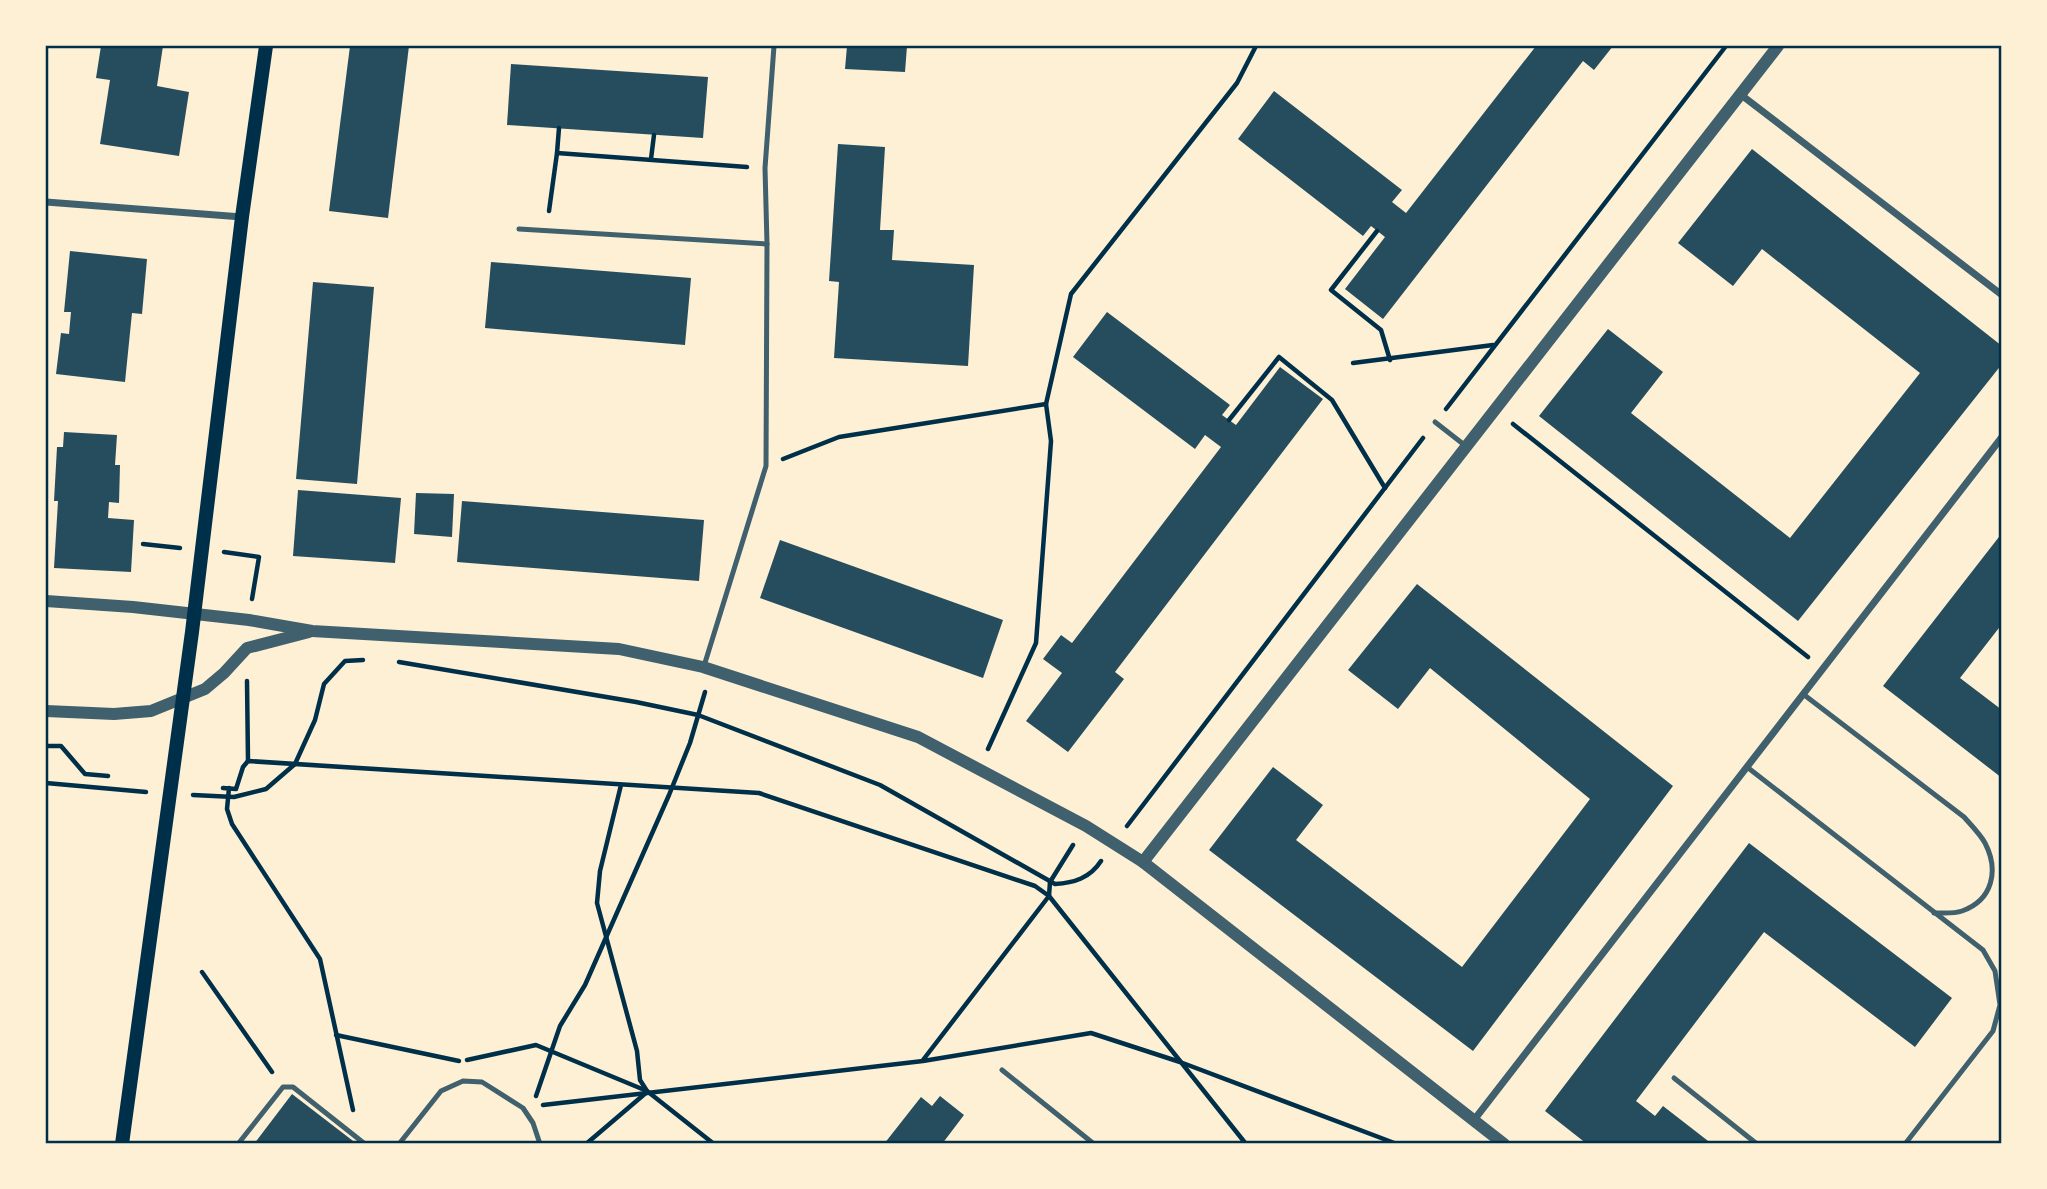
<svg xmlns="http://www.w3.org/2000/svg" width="2047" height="1189" viewBox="0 0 2047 1189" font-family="Poppins,sans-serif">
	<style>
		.building { fill: #264d5e }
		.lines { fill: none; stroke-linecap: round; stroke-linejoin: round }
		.path { stroke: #003049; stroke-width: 4.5 }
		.service { stroke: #3f606c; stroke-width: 5 }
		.minor { stroke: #3f606c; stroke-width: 7 }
		.tertiary { stroke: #3f606c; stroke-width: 12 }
		.secondary { stroke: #003049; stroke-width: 14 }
		.neatline { fill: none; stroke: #003049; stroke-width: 2.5 }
	</style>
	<rect width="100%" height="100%" fill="#fdf0d5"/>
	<!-- building -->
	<g class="building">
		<polygon points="101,46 163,46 157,86 189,92 179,156 100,144 110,80 96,78"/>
		<polygon points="350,46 409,46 388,218 329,211"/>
		<polygon points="847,46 907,46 905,72 845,69"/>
		<polygon points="1536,46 1613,46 1594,70 1583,61 1383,319 1345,289 1385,237 1371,226 1363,236 1238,139 1274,91 1402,190 1392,202 1406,213"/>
		<polygon points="511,64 708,77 703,138 507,125"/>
		<polygon points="838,144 885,147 880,230 894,230 892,260 974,265 968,366 834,358 839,282 829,281"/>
		<polygon points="1752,149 2002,346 2002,364 1798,621 1539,416 1608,329 1663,372 1631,413 1790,538 1920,373 1762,249 1733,286 1678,243"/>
		<polygon points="70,251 147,259 142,314 132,313 125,382 56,374 61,333 69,334 71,312 64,312"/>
		<polygon points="491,262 691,278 685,345 485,328"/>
		<polygon points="313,282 374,287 357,484 296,479"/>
		<polygon points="1107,312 1230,405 1222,415 1236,425 1280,367 1323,399 1115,672 1124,679 1068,752 1026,721 1062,673 1043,659 1061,635 1072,643 1221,447 1205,435 1195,449 1073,357"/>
		<polygon points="64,432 117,435 115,465 120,465 119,503 109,502 108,518 134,520 131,572 54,568 58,501 54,501 57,447 63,447"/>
		<polygon points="298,490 401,498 395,563 293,556"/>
		<polygon points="416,493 454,494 452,537 414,534"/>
		<polygon points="462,501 704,520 699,581 457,562"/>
		<polygon points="2002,533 2002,624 1960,678 2002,710 2002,778 1883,686"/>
		<polygon points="780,540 1003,620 983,678 760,598"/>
		<polygon points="1417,584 1673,786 1473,1051 1209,850 1273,767 1323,805 1296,840 1462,967 1590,799 1430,668 1398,709 1348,670"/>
		<polygon points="1749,843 1952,998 1915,1047 1764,932 1636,1101 1655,1116 1663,1106 1712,1144 1587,1144 1545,1111"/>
		<polygon points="292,1094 357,1144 254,1144"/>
		<polygon points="940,1096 964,1115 942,1144 884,1144 921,1097 932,1106"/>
	</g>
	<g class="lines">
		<!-- path -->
		<g class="path">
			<polyline points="559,128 557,153 747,167"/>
			<polyline points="651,159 654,135"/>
			<polyline points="549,211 557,153"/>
			<polyline points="1377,231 1331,290 1381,330 1390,360"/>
			<polyline points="1353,363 1493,345"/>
			<polyline points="1446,409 1726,46"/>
			<polyline points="1229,420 1279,357 1332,400 1385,488"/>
			<polyline points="1513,424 1808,657"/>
			<polyline points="783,459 839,437 1046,404"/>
			<polyline points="143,544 180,548"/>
			<polyline points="224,552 259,557 252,599"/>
			<path d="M 399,662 L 636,702 L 698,715 L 880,785 L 1055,884 C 1074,883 1090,878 1101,861"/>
			<polyline points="247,681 248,761"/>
			<polyline points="46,746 61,746 85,774 108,776"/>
			<polyline points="988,749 1036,643 1051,441 1046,404 1071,294 1237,83 1256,46"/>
			<polyline points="46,783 146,792"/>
			<polyline points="621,785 600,871 597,903 637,1051 640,1080 647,1091"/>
			<polyline points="223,788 236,789 243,767 248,761 759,793 1035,886 1049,896 1246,1144"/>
			<polyline points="229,788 227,809 232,824 320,959 353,1110"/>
			<polyline points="193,795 234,797 266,789 295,764 315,720 324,684 345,661 363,660"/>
			<polyline points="1127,826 1423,438"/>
			<polyline points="202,972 272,1072"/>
			<polyline points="336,1035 459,1061"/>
			<polyline points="467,1060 536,1045 647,1091 714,1144"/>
			<polyline points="923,1060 1049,896 1050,882 1073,845"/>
			<polyline points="536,1096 560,1026 585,985 669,795 690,743 705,692"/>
			<polyline points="543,1105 923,1061 1091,1033 1180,1062 1397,1144"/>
			<polyline points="586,1144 647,1092"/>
		</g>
		<!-- service -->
		<g class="service">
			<polyline points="519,229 767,244"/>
			<polyline points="1435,422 1467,447"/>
			<polyline points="704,666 766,466 767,244 765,168 774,46"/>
			<path d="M 1803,694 L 1964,817 C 1971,825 1980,834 1985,843 C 1999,870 1993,900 1962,911 C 1954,914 1943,913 1934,913"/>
			<polyline points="1747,767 1983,950 1995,971 2000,1005 1993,1031 1905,1144"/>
			<polyline points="1002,1070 1094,1144"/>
			<polyline points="1674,1078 1757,1144"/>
			<polyline points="238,1144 283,1087 293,1087 365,1144"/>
			<polyline points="399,1144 441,1091 463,1081 482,1082 523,1108 533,1123 540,1144"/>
		</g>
		<!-- minor -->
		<g class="minor">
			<polyline points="1740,94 2002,295"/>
			<polyline points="46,202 242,217"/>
			<polyline points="1474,1120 2002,437"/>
		</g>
		<!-- tertiary -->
		<g class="tertiary">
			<polyline points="46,601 133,607 249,620 312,631 619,649 703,667 918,737 1086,826 1143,862 1504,1144"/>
			<polyline points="46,711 114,714 151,711 205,689 224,673 247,648 309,632"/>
			<polyline points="1143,862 1778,46"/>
		</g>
		<!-- secondary -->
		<polyline class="secondary" points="122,1144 192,632 242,217 266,46"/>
	</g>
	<!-- border -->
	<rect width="2047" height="1189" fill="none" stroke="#fdf0d5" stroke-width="94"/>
	<rect x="47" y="47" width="1953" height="1095" class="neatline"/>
</svg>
